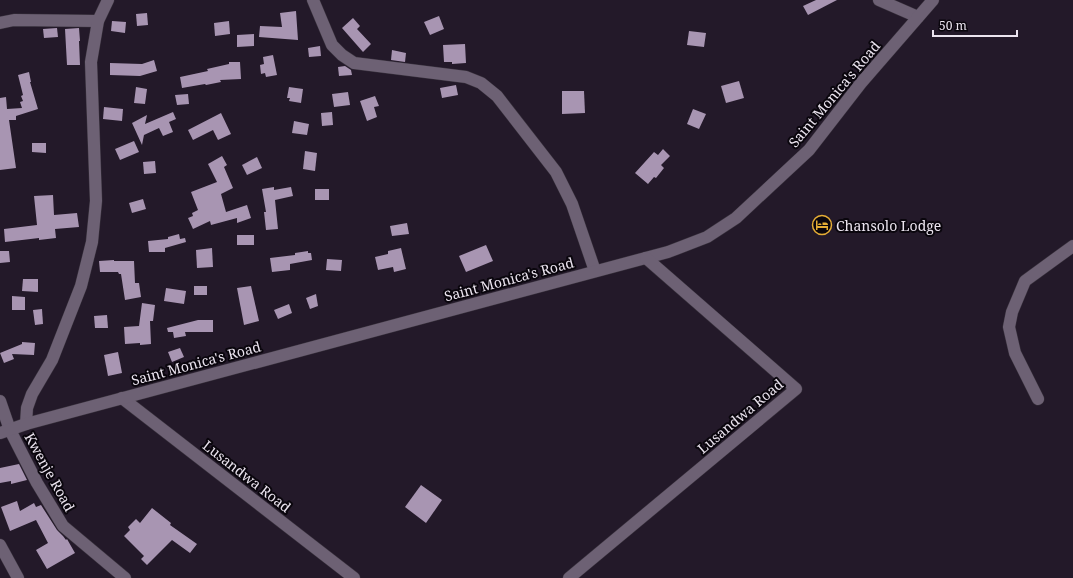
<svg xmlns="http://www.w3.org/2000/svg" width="1073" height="578" viewBox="0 0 1073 578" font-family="'Noto Serif',serif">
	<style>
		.building { fill: #a895b2 }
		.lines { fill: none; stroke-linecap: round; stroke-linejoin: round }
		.minor-casing { stroke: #39323d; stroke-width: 13 }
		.minor { stroke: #6d6174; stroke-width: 12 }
		.labels { text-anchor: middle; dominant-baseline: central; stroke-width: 4; stroke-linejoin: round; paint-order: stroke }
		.street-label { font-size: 14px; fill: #ebe4ef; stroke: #0a060d }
		.poi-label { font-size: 14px; fill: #ebe4ef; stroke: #0a060d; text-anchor: start }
	</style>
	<rect width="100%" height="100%" fill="#231929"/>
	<!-- building -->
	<g class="building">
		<polygon points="816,0 837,0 808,15 803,6"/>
		<polygon points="296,11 298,40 259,37 260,26 282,27 280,13"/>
		<polygon points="147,13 148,25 137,26 136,14"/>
		<polygon points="439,16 444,29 430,35 424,22"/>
		<polygon points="353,18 360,26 357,29 371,44 363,52 342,28"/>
		<polygon points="112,21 126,22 125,33 111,31"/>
		<polygon points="229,21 230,34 215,36 214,23"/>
		<polygon points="57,28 58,37 44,38 43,29"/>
		<polygon points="79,28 80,41 79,41 80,65 67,65 65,29"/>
		<polygon points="689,31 706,33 704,47 687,45"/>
		<polygon points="254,34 254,46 237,47 237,35"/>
		<polygon points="465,44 466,63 452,64 452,62 444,62 443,45"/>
		<polygon points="320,46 321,56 309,57 308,48"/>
		<polygon points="392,50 406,53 405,62 391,60"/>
		<polygon points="273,55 277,75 266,77 265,73 261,74 260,65 264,64 263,57"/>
		<polygon points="154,60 157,71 140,76 110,75 110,63 142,64"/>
		<polygon points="229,62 240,62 241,79 220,80 221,82 206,85 205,84 182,88 180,77 208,71 207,69 229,64"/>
		<polygon points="345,66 351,70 352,75 339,76 338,67"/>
		<polygon points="29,72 31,82 30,82 38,109 16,116 16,120 9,120 16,168 0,170 0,98 6,97 7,109 22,108 20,102 23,101 21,96 23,95 18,75"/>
		<polygon points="739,81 744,98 726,103 721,86"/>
		<polygon points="456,85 458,95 442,98 440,88"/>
		<polygon points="136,87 147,89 145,104 134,103"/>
		<polygon points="289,87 303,89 301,103 289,101 290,98 287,98"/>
		<polygon points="562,91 584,91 585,113 562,114"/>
		<polygon points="348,92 350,105 334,107 332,94"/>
		<polygon points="188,94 189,104 177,105 175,95"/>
		<polygon points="375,96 379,106 374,107 377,117 367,121 360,101"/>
		<polygon points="104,107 123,109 122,121 103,119"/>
		<polygon points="693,109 706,114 699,129 687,124"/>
		<polygon points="173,112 176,119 169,122 173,132 163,136 159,128 144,135 142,145 132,123 147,115 145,124"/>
		<polygon points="332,112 333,125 322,126 321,113"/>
		<polygon points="221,113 231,134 218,140 213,130 193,140 188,130"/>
		<polygon points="294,121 309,124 307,135 292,133"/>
		<polygon points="134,141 139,152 120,160 115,149"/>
		<polygon points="32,143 46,143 46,153 32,152"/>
		<polygon points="663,149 670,156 661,165 664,168 656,178 654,177 648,184 635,173 654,152 658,155"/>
		<polygon points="305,151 317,153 315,171 303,169"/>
		<polygon points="222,156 227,165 224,167 233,188 221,194 226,212 247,205 251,218 237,223 237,218 211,225 210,221 193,229 188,218 193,216 192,213 198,210 191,192 217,182 208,164"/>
		<polygon points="257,157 262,168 247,175 242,165"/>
		<polygon points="155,161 156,173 144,174 143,162"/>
		<polygon points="274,187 274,190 291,187 293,196 275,200 278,229 266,230 264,212 266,212 262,189"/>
		<rect x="315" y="189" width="14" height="11"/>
		<polygon points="53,195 54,215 77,213 79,227 55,229 56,238 39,240 39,238 5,242 4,229 37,225 34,196"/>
		<polygon points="143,199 146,209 132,213 129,203"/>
		<polygon points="407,223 409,234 392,236 390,226"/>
		<polygon points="179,234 180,239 185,238 186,242 165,248 165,252 149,252 148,241 168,239 168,237"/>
		<rect x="237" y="235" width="17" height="10"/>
		<polygon points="486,245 493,261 466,272 459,256"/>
		<polygon points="212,248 213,267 197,268 196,250"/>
		<polygon points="401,248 406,269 394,272 393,267 378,270 375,257 388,254 388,251"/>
		<polygon points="0,251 9,251 10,262 0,263"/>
		<polygon points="308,251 308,253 311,253 312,260 290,264 290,270 272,272 270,258 295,255 295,253"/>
		<polygon points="327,259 342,260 341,271 326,270"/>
		<polygon points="114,260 114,261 134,261 135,283 139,283 141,297 125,300 121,274 119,274 118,272 100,272 99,261"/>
		<polygon points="23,279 38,279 38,292 22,291"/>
		<rect x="194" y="286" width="13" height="9"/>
		<polygon points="251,286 259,321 244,325 237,288"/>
		<polygon points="166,288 186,291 184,304 164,301"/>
		<polygon points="316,294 318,306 310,309 306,298"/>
		<polygon points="12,296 25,297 25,310 12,310"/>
		<polygon points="142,303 155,305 153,321 150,321 151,344 140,345 140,343 125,344 124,327 139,326"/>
		<polygon points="289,304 292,313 278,319 274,310"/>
		<polygon points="42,309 43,324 35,325 33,310"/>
		<polygon points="107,315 108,328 95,328 94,316"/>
		<polygon points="198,320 213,320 213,332 185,332 186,336 174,338 173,332 168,332 167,328"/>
		<polygon points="22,342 35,343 34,355 12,354 14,359 4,363 0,353 22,344"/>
		<polygon points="180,348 184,357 172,362 168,352"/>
		<polygon points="118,352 122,373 108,376 104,355"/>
		<polygon points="19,464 27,480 11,484 11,481 0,483 0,468"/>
		<polygon points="421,485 442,500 426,523 405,507"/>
		<polygon points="17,501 20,511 34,503 36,507 41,505 57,530 63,536 66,540 67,539 75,553 47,569 36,550 48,543 36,520 10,531 1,507"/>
		<polygon points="152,508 171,523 170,525 197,544 190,553 172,540 147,565 141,559 144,556 124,536 130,530 128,527 136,519 140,523"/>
	</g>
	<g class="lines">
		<!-- minor casing -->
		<g class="minor-casing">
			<g id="minor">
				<polyline points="313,0 332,45 342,55 354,63 466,77 481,83 497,96 556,172 572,204 595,271"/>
				<polyline points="879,0 918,17"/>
				<polyline points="0,23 14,20 98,21"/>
				<polyline points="122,398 354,578"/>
				<polyline points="1038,399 1015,353 1009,327 1012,312 1025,281 1073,246"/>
				<polyline points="0,401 10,430 37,483 63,526 125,578"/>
				<polyline points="26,424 27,408 32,394 52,360 81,286 92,242 96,201 91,62 98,21 108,0"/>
				<polyline points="0,433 26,424 668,252 707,237 736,218 809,150 861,83 933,0"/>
				<polyline points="0,545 18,578"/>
				<polyline points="569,578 796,389 646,258"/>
			</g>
		</g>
		<!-- minor -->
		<use href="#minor" class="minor"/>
	</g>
	<!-- icons -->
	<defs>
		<g id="hotel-ring" transform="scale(1)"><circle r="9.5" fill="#0a060d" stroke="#e5ad35" stroke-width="1.5"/><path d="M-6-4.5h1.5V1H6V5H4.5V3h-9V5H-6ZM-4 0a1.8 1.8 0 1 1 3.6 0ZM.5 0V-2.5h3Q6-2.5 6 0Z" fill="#e5ad35"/></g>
	</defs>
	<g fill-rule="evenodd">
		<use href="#hotel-ring" x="822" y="225"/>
	</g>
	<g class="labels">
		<!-- street labels -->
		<g class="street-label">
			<text transform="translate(834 94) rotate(-50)">Saint Monica's Road</text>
			<text transform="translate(509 279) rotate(-15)">Saint Monica's Road</text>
			<text transform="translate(196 363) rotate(-15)">Saint Monica's Road</text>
			<text transform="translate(740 416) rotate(-40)">Lusandwa Road</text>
			<text transform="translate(50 472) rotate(61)">Kwenje Road</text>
			<text transform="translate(247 476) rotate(38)">Lusandwa Road</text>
		</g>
		<!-- poi labels -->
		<g class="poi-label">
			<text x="836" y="225">Chansolo Lodge</text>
		</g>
	</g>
	<!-- scale -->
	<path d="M933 30v6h84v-6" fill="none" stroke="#ebe4ef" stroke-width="2"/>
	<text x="939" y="30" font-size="12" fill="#ebe4ef" stroke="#0a060d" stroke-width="3" paint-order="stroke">50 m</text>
</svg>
